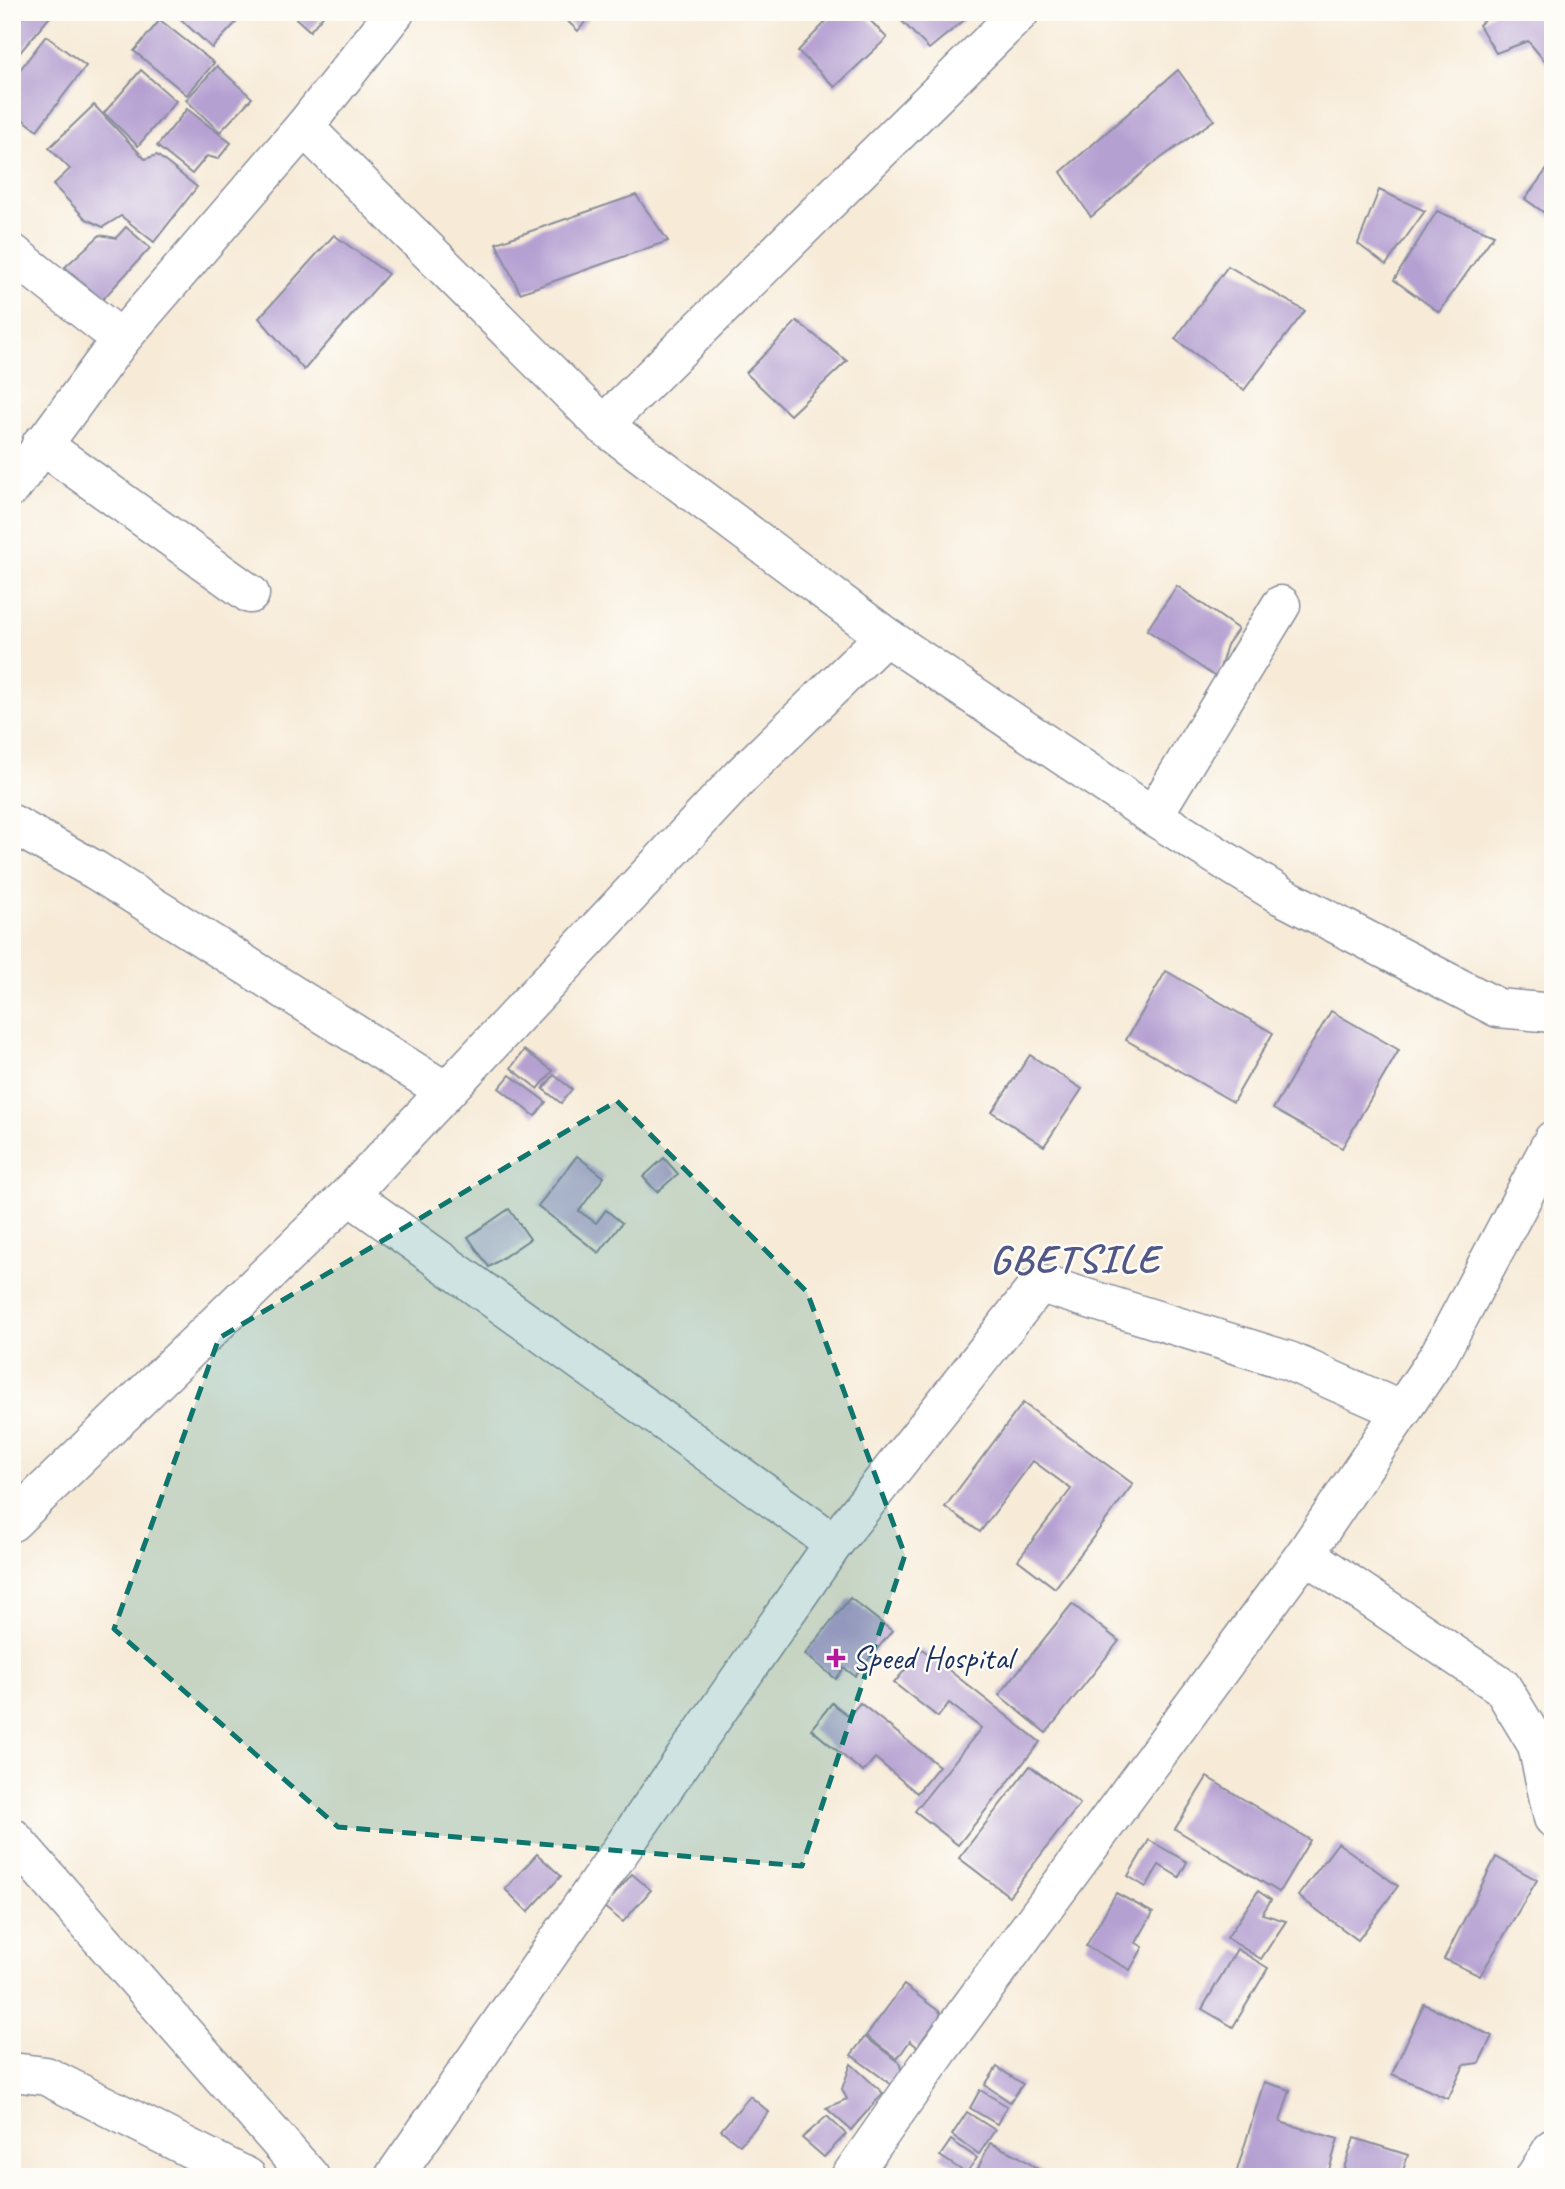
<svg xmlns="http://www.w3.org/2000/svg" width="1565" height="2189" viewBox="0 0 1565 2189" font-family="Caveat,sans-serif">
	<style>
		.building { fill: #b5a0d2 }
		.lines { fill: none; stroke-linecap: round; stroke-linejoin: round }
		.minor-casing { stroke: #898d9b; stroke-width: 41 }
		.minor { stroke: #fff; stroke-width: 38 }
		.marked { fill: #0f766e; fill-opacity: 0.2; stroke: #0f766e; stroke-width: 5; stroke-dasharray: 14 9; stroke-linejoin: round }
		.poi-dot { fill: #b5179e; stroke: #fdfcf7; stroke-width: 2.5 }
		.labels { text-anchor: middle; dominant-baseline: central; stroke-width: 5; stroke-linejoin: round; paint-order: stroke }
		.poi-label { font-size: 33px; fill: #1b2f5e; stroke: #fdfcf7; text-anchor: start }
		.district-label { font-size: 40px; font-weight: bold; letter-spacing: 2px; fill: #515787; stroke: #fdfcf7 }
	</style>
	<rect width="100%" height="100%" fill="#fdfcf7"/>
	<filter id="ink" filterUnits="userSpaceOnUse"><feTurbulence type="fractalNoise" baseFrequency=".0143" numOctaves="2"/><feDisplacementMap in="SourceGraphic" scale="14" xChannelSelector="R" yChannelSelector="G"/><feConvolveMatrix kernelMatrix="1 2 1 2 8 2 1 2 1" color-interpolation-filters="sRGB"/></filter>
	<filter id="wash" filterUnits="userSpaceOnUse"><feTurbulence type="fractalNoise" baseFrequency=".00686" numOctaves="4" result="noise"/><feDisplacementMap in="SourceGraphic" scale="28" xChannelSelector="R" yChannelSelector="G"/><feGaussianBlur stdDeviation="1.57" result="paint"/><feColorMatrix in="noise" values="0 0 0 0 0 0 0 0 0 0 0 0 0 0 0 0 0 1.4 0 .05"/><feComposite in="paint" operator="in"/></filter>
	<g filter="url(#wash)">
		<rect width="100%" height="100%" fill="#f7ebd8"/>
		<g id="blocks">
			<!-- building -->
			<g class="building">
				<polygon points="12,12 54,12 12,62"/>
				<polygon points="176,12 246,12 212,48 175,14"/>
				<polygon points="289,12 326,12 310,31"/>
				<polygon points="558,12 593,12 578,31"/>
				<polygon points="835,12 862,12 887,38 835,87 798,51"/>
				<polygon points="893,12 974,12 929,49"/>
				<polygon points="1493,12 1553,12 1553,71 1528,41 1496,53 1479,25"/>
				<polygon points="160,20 214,63 187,95 134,51"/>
				<polygon points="46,36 86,66 37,130 12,111 12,80"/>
				<polygon points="217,66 252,98 220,132 186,100"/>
				<polygon points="141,70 176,101 138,146 104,113"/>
				<polygon points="1178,70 1214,120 1150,166 1091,217 1061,172"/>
				<polygon points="94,105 145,159 157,155 197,187 154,242 121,216 103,227 86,219 53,185 70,169 49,148"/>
				<polygon points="187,109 231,143 218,159 207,156 192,174 157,146"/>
				<polygon points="1553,161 1553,219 1525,199"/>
				<polygon points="1379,190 1425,211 1386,265 1358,244"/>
				<polygon points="636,195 668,241 520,293 496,243"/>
				<polygon points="1437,211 1494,235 1439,312 1394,280"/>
				<polygon points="126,227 150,248 102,300 65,267 100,235 116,238"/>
				<polygon points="334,235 388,274 304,370 259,318"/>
				<polygon points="1228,266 1305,311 1244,390 1175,339"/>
				<polygon points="797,321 847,361 790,415 746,373"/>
				<polygon points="1177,586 1238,629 1227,645 1217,678 1147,630"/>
				<polygon points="1166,971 1273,1033 1233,1102 1126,1040"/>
				<polygon points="1331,1011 1399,1050 1342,1148 1273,1109"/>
				<polygon points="524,1050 553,1071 538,1089 511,1068"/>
				<polygon points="1030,1055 1082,1089 1044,1146 992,1112"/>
				<polygon points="510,1075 546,1102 535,1116 499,1088"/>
				<polygon points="554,1075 572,1089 561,1103 543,1089"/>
				<polygon points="577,1156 604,1177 579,1211 596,1223 606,1210 622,1223 599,1253 538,1206"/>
				<polygon points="664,1158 678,1174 657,1192 643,1177"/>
				<polygon points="509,1209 530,1239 489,1267 468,1237"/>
				<polygon points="1023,1403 1133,1484 1055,1588 1018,1560 1071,1489 1033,1461 980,1532 945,1507"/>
				<polygon points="850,1598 892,1631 855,1676 844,1668 836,1679 805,1654"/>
				<polygon points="1072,1604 1119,1641 1046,1733 999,1695"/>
				<polygon points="922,1649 1040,1742 958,1845 915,1811 981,1728 949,1703 938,1717 894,1683"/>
				<polygon points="832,1703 849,1716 860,1703 939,1766 917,1793 875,1758 863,1772 811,1729"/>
				<polygon points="1030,1766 1080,1804 1009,1896 959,1858"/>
				<polygon points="1207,1777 1310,1840 1279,1892 1175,1829"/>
				<polygon points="1149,1840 1187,1862 1179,1877 1159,1865 1146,1887 1128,1876"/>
				<polygon points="1338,1843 1398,1886 1358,1940 1298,1896"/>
				<polygon points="537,1854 561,1876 528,1912 505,1889"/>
				<polygon points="1496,1857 1537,1880 1480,1976 1444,1959"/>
				<polygon points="632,1874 651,1890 623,1922 604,1907"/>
				<polygon points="1258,1891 1271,1900 1262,1914 1286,1921 1261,1959 1227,1938"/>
				<polygon points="1116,1893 1153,1913 1136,1943 1143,1947 1130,1970 1086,1946"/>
				<polygon points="1237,1949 1268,1968 1233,2027 1202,2009"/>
				<polygon points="904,1985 940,2012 942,2022 921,2050 910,2041 897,2059 866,2036"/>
				<polygon points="1424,2004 1492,2036 1479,2063 1464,2065 1448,2099 1392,2074"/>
				<polygon points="865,2037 899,2062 902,2072 892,2085 851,2055"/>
				<polygon points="851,2064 883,2093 851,2130 826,2108 847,2099 842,2089"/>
				<polygon points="997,2067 1023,2084 1010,2102 985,2085"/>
				<polygon points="1264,2082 1290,2090 1280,2122 1338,2139 1327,2177 1235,2177"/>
				<polygon points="980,2090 1007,2106 997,2124 970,2108"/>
				<polygon points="750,2096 769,2112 740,2145 721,2130"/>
				<polygon points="967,2112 995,2130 979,2154 952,2135"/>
				<polygon points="827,2116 846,2134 824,2157 802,2138"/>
				<polygon points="1354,2138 1408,2155 1401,2177 1341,2177"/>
				<polygon points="951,2140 977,2158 966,2173 940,2156"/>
				<polygon points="990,2143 1018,2156 1044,2173 1042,2177 998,2177 978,2168"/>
			</g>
		</g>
	</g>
	<g filter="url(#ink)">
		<use href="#blocks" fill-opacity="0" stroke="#898d9b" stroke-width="2"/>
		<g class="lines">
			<!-- minor casing -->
			<g class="minor-casing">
				<g id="minor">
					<polyline points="304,127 603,425 885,636 1153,816 1282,896 1498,1008 1553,1013"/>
					<polyline points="12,253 121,339"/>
					<polyline points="603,425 1020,12"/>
					<polyline points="41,444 250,594"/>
					<polyline points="12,487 121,339 304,127 395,12"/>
					<polyline points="1153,816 1281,605"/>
					<polyline points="12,824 95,870 444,1090"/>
					<polyline points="349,1195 834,1543 394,2177"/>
					<polyline points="12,1522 349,1195 742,775 885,636"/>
					<polyline points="834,1543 1037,1287 1044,1285 1289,1361 1402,1411"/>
					<polyline points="1305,1554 1502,1687 1537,1745 1553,1818"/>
					<polyline points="12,1837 310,2177"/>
					<polyline points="12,2072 46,2076 247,2177"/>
					<polyline points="850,2177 939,2050 1305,1554 1439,1355 1553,1140"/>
					<polyline points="1535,2177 1553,2148"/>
				</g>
			</g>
			<!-- minor -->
			<use href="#minor" class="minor"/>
		</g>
	</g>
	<!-- marked area -->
	<path class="marked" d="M 617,1101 L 807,1292 L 905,1555 L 802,1866 L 338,1827 L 114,1629 L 219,1338 Z"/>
	<!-- markers -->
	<path class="poi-dot" d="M832.5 1647.5h7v7h7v7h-7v7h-7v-7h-7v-7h7z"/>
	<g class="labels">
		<!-- poi labels -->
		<g class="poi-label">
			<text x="852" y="1658">Speed Hospital</text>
		</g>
		<!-- district labels -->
		<g class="district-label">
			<text x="1075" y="1259">GBETSILE</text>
		</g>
	</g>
	<!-- margin -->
	<rect width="1565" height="2189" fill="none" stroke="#fdfcf7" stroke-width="42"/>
</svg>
